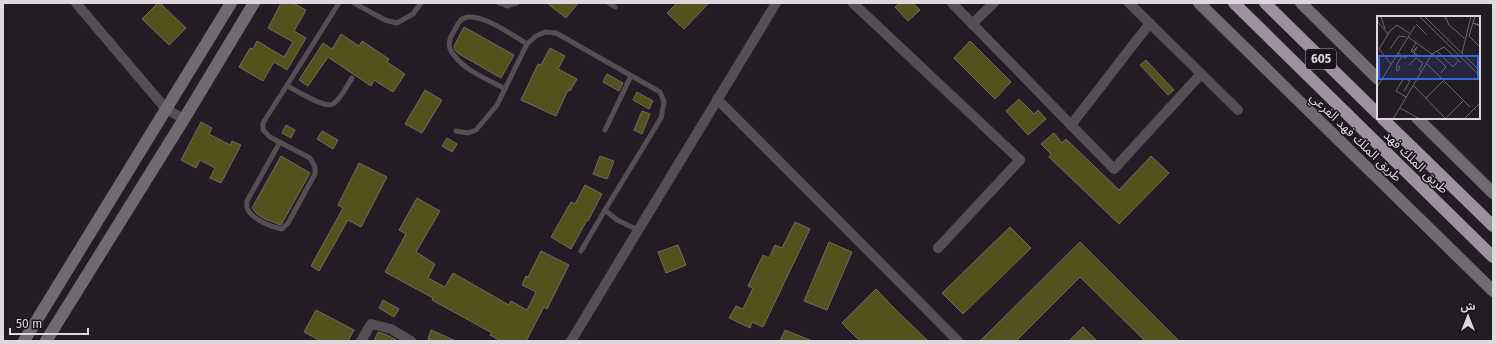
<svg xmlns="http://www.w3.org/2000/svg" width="1496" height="344" viewBox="0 0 1496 344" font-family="'Fira Sans','Noto Sans Arabic',sans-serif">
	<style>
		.building { fill: #54521c; stroke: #6e6e61 }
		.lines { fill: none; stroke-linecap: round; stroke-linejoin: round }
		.lane { stroke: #534f53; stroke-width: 5 }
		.street { stroke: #534f53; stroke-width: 10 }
		.secondary { stroke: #706a71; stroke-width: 12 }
		.highway { stroke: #9b929d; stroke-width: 12 }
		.labels { text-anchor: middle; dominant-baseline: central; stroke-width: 3; stroke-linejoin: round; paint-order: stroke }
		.shield { fill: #1a131b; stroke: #a29da4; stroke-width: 1 }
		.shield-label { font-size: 12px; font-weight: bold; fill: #ddd8de }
		.street-label { font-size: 13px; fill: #ddd8de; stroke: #1a131b }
		.inset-road { fill: none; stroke: #6d676e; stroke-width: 1 }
		.view { fill: #3a63d9; fill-opacity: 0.15; stroke: #3a63d9; stroke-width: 2 }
		.inset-edge { fill: none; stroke: #ddd8de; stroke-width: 2 }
	</style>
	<rect width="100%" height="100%" fill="#231c24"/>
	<!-- building -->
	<g class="building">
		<polygon points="158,3 160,3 186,28 169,45 142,19"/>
		<polygon points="281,3 293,3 306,10 294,31 306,38 287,70 274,62 263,81 239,67 250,48 253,49 257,41 284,57 293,42 268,28"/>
		<polygon points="547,3 578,3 566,18"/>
		<polygon points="677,3 709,3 684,29 667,13"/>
		<polygon points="900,3 913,3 920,10 908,21 895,7"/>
		<polygon points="464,27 514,55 501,78 459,54 455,50 454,46"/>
		<polygon points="341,34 359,46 362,41 389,59 387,62 405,74 393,92 374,80 371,86 328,57 308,86 299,80 323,43 332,49"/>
		<polygon points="970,41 1011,82 995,99 954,58"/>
		<polygon points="550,48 565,56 558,69 577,79 570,91 568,90 556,116 521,100 538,64 541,65"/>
		<polygon points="1146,60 1174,90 1168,95 1140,65"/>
		<polygon points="607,74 623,83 619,91 603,82"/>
		<polygon points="425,90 442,100 422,133 405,124"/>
		<polygon points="637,92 653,101 649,109 633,100"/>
		<polygon points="1019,99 1034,114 1038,110 1046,119 1028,135 1006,111"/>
		<polygon points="642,111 650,114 642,134 634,130"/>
		<polygon points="201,122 212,128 209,134 230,145 232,141 241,145 221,183 210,178 215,168 200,160 196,168 181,160"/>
		<polygon points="286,125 295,130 291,138 282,133"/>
		<polygon points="322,131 338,140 333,149 317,139"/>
		<polygon points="1054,133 1062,143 1066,139 1119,190 1151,156 1169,173 1119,224 1049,157 1051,154 1041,144"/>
		<polygon points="447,138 457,144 452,152 442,146"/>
		<polygon points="281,156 310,173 281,225 265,219 257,214 252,208"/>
		<polygon points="600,156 614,161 607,179 593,174"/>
		<polygon points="359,163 387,177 361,227 348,220 319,271 311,266 343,208 338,205"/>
		<polygon points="585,185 602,194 588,221 587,220 571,249 551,237 571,202 575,204"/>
		<polygon points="417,198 440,211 416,252 435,264 428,278 445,287 453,273 509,305 511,301 527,310 536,292 522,285 526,276 528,277 541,251 569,265 547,309 544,307 526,341 501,341 490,335 492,333 432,300 433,298 385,272 406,234 399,230"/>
		<polygon points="795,222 810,229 763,327 752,322 750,328 729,318 736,306 743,309 753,288 748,286 763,255 769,258 775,245 782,248"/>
		<polygon points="1010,227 1031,248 963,314 942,293"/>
		<polygon points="829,242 852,252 827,310 804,301"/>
		<polygon points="1080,242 1179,341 1145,341 1080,277 1016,341 980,341"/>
		<polygon points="678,245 686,265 666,273 658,252"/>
		<polygon points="876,289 894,308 928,341 860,341 842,323"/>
		<polygon points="383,300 399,309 394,317 379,308"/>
		<polygon points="316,310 354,330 348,341 321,341 304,332"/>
		<polygon points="1083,327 1097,341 1069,341"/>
		<polygon points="431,330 456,341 434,341 428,339"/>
		<polygon points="785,330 812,341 780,341"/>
		<polygon points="378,332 387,335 398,341 374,341"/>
	</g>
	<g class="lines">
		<!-- lane -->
		<g class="lane">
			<polyline points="354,3 385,20 397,23 413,14 421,3"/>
			<polyline points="499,3 507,6 517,3"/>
			<polyline points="609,3 615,7"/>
			<path d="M 287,86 C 296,90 325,109 333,104 C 341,99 347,85 352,78"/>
			<path d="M 505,89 C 489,80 464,70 454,55 C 448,49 448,40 453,33 C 455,29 458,23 461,20 C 475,8 514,36 527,44"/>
			<polyline points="605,130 631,76"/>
			<polyline points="456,131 468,133 476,130 497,105 527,44 536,36 545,32 556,33 660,92 664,102 661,118 605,210 617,220 638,230"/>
			<path d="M 280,142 L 247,201 C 247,204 246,208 248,210 C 254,220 271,227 282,229 L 288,223 L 315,174 L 315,167 L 310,158 L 270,137 L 263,130 L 263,123 L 339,3"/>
			<polyline points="581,251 605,210"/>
		</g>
		<!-- street -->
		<g class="street">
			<polyline points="76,3 166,109 184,119"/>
			<polyline points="853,3 1020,160 938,248"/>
			<polyline points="952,3 1114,169 1201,74"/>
			<polyline points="1129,3 1238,110"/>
			<polyline points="972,24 994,3"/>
			<polyline points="717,99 958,341"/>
			<polyline points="1071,125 1150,23"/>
			<polyline points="361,341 371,324 391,329 411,341"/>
			<polyline points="571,341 776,3"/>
		</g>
		<!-- secondary -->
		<g class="secondary">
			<polyline points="1199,3 1493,291"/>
			<polyline points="1301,3 1378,79"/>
			<polyline points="1417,118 1493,193"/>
			<polyline points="24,341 231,3"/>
			<polyline points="46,341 184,119 254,3"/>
		</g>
		<!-- highway -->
		<g class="highway">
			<polyline points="1234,3 1493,257"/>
			<polyline points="1265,3 1378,114"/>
			<polyline points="1382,118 1493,226"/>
		</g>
	</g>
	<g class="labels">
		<!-- shield labels -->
		<rect class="shield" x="1306" y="49" width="30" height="20" rx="3"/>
		<g class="shield-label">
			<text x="1321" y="59">605</text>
		</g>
		<!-- street labels -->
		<g class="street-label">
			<text transform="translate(1356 137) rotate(44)">طريق الملك فهد الفرعي</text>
			<text transform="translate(1416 162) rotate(44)">طريق الملك فهد</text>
		</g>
	</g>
	<!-- overview -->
	<g transform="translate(1377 16)">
		<rect width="103" height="103" fill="#231c24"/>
		<path class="inset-road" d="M 42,0 L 103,60M 47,0 L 103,55M 68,0 L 72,9 L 87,22M 98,0 L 92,20 L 103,31M 4,1 L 8,13M 0,5 L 11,18M 39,8 L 50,19M 103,9 L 96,7 L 103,10M 31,21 L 55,38M 39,27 L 34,35 L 43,41M 13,33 L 22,20 L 29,21M 60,35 L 76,51 L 81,45M 35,36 L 40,31 L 37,37M 21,37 L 28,42 L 32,39 L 36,40 L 38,37M 85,37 L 94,0M 56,38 L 69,51 L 64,57M 49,47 L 93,91M 14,48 L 2,33 L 13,15 L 20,9 L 32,17M 32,49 L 39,42 L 46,47 L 42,54 L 44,55M 21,50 L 23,51 L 21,55 L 19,54 L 20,48 L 25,40M 36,69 L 69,103M 0,71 L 38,10M 27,75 L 33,65 L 27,62 L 19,75 L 29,81M 49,82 L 67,64M 23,92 L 43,103M 69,102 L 87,84M 16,103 L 55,38 L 67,31 L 84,47M 87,103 L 103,87"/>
		<path class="view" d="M 2,40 L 101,40 L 101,63 L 2,63 Z"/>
		<rect width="103" height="103" class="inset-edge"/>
	</g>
	<!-- border -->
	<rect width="1496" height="344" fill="none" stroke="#ddd8de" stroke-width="8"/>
	<!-- north arrow -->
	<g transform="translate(1468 316)" stroke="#1a131b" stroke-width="3" paint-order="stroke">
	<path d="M0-3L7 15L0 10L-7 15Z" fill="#ddd8de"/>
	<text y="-6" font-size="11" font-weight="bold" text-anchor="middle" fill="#ddd8de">ش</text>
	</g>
	<!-- scale -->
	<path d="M10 328v6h78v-6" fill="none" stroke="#ddd8de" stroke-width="2"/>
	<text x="16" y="328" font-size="12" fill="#ddd8de" stroke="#1a131b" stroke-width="3" paint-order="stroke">50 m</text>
</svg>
